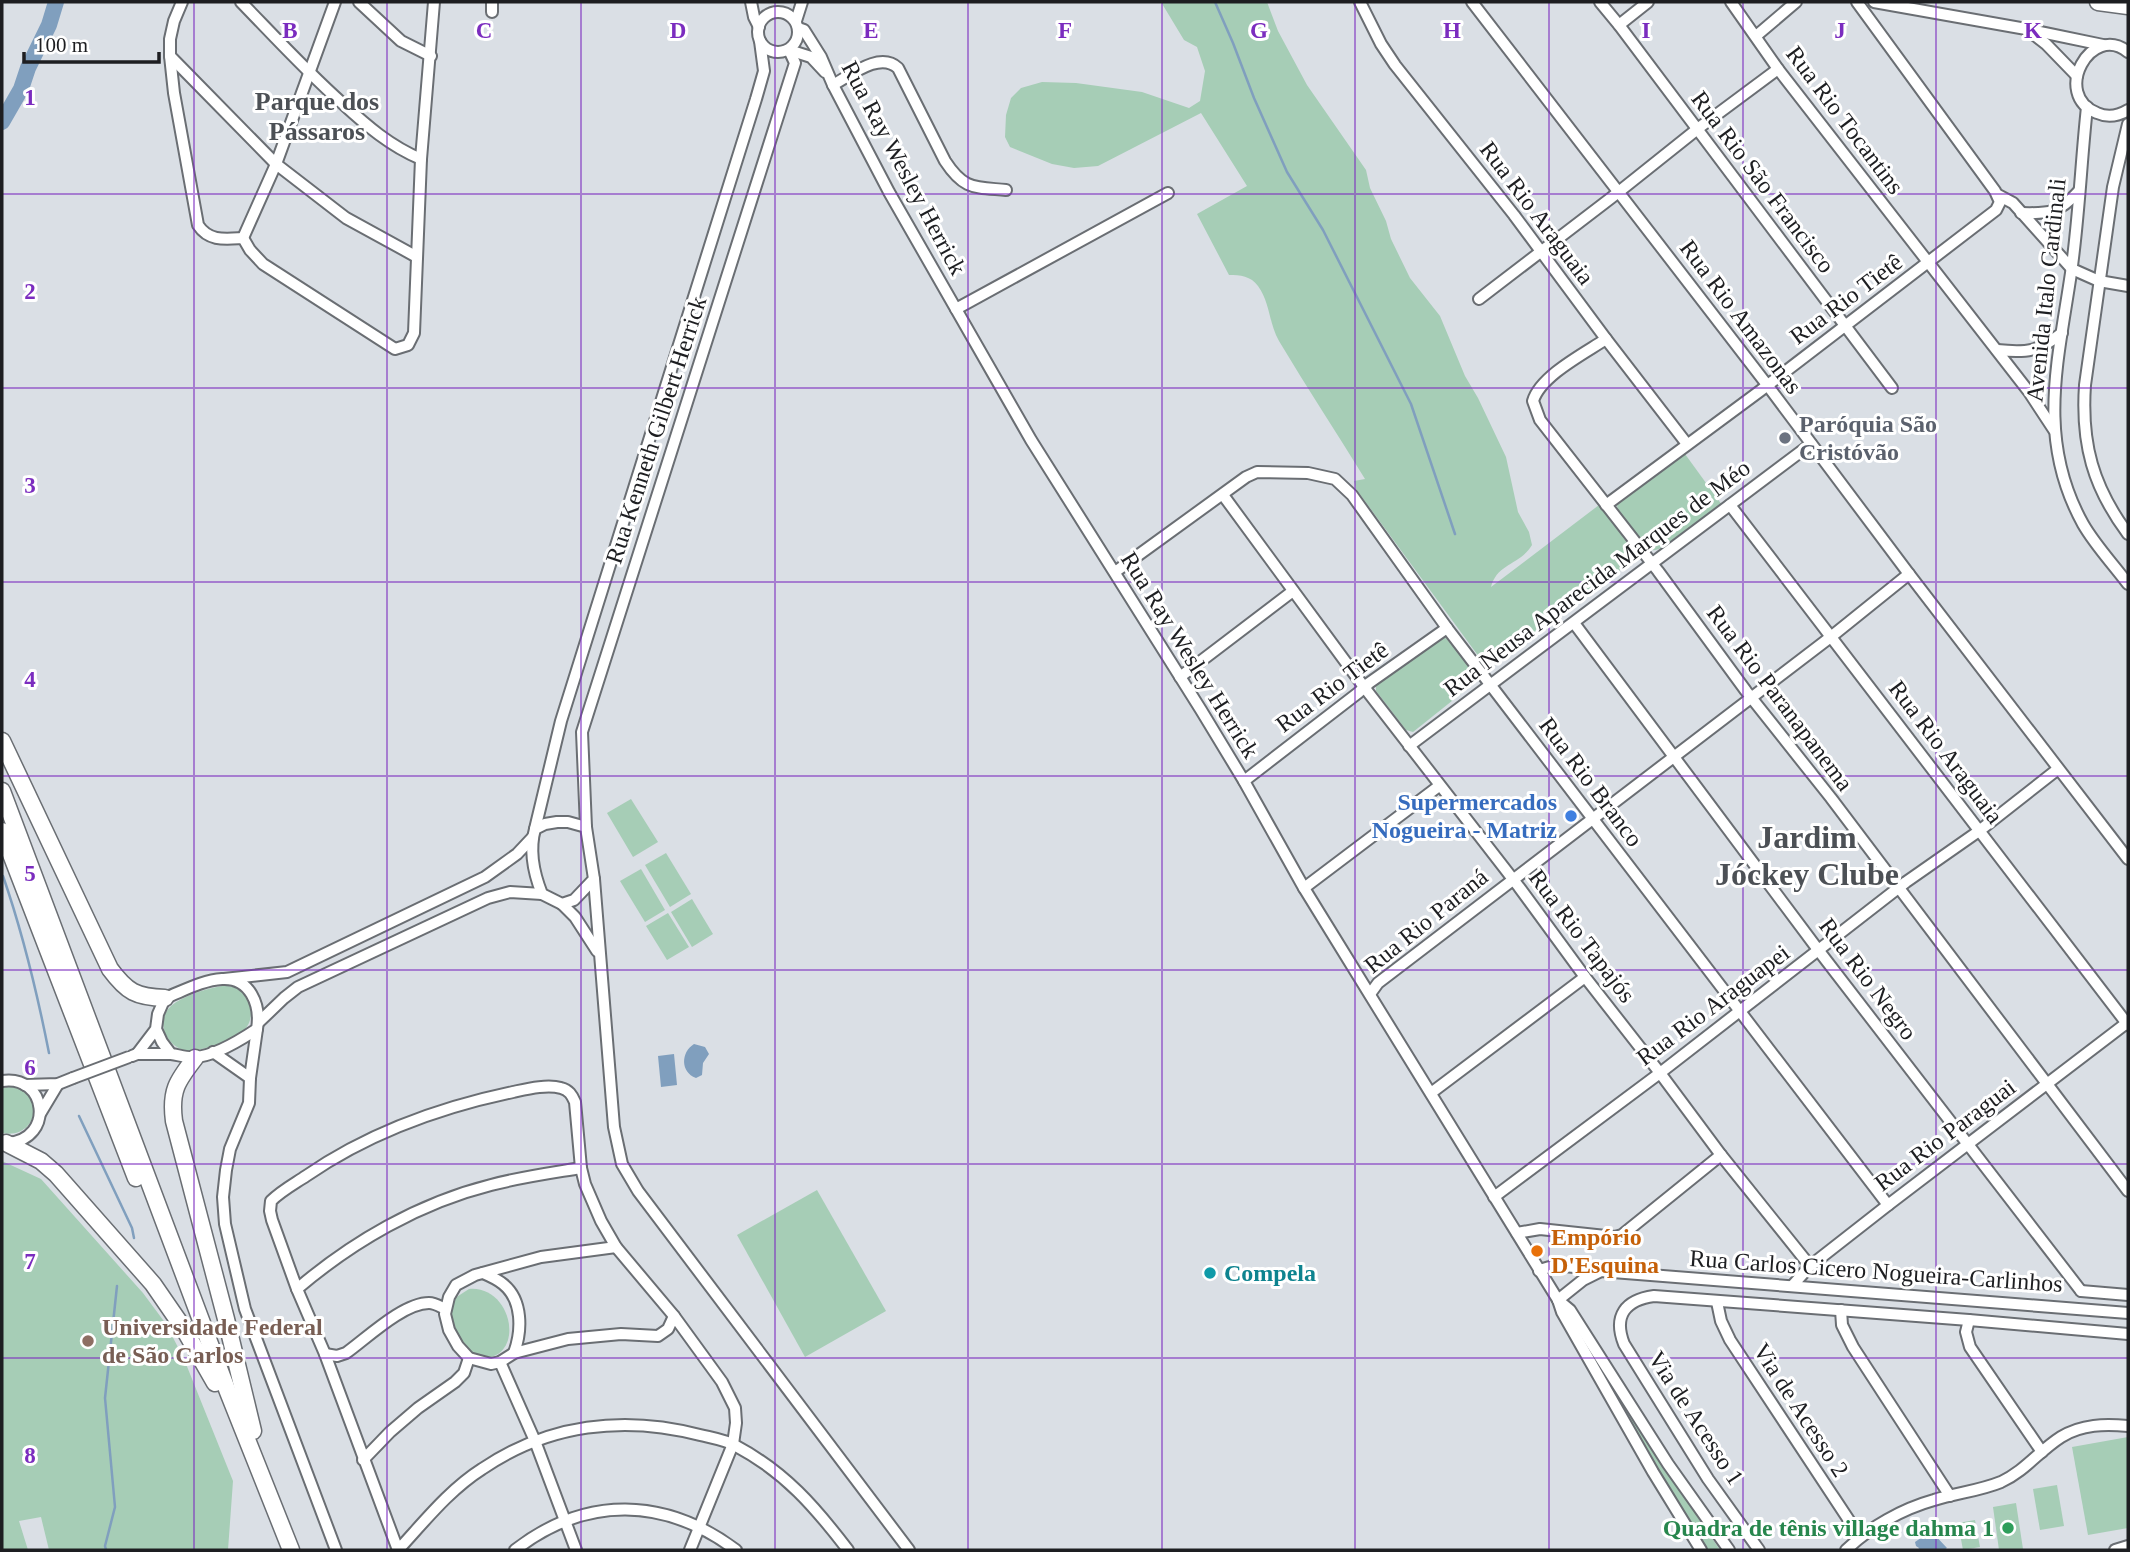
<svg xmlns="http://www.w3.org/2000/svg" width="2130" height="1552" viewBox="0 0 2130 1552" font-family="Georgia,serif">
	<style>
		.green { fill: #a6cdb6 }
		.water { fill: #809fbe }
		.lines { fill: none; stroke-linecap: round; stroke-linejoin: round }
		.stream { stroke: #809fbe; stroke-width: 2.5 }
		.river { stroke: #809fbe; stroke-width: 16 }
		.minor-casing { stroke: #6a6e73; stroke-width: 14 }
		.highway-casing { stroke: #6a6e73; stroke-width: 19 }
		.minor { stroke: #fff; stroke-width: 10 }
		.highway { stroke: #fff; stroke-width: 16 }
		.minor-bridge-casing { stroke: #6a6e73; stroke-width: 14; stroke-linecap: butt }
		.minor-bridge { stroke: #fff; stroke-width: 10 }
		.grid { fill: none; stroke: #7b2cbf; stroke-width: 2; stroke-opacity: 0.55 }
		.worship-dot { fill: #6b7280; stroke: #fff; stroke-width: 2.5 }
		.shop-dot { fill: #3f7fe0; stroke: #fff; stroke-width: 2.5 }
		.food-dot { fill: #e8710a; stroke: #fff; stroke-width: 2.5 }
		.culture-dot { fill: #0f9aa8; stroke: #fff; stroke-width: 2.5 }
		.education-dot { fill: #8d6e63; stroke: #fff; stroke-width: 2.5 }
		.leisure-dot { fill: #2e9e5b; stroke: #fff; stroke-width: 2.5 }
		.labels { text-anchor: middle; dominant-baseline: central; stroke-width: 6; stroke-linejoin: round; paint-order: stroke }
		.street-label { font-size: 24px; fill: #1d1e21; stroke: #fff }
		.worship-label { font-size: 24px; font-weight: bold; fill: #5b616d; stroke: #fff; text-anchor: start }
		.shop-label { font-size: 24px; font-weight: bold; fill: #366cbe; stroke: #fff; text-anchor: end }
		.food-label { font-size: 24px; font-weight: bold; fill: #c56008; stroke: #fff; text-anchor: start }
		.culture-label { font-size: 24px; font-weight: bold; fill: #0d838f; stroke: #fff; text-anchor: start }
		.education-label { font-size: 24px; font-weight: bold; fill: #785e54; stroke: #fff; text-anchor: start }
		.leisure-label { font-size: 24px; font-weight: bold; fill: #27864d; stroke: #fff; text-anchor: end }
		.neighbourhood-label { font-size: 26px; font-weight: bold; fill: #4c5055; stroke: #fff }
		.district-label { font-size: 32px; font-weight: bold; fill: #4c5055; stroke: #fff }
		.grid-label { font-size: 23px; text-anchor: middle; font-weight: bold; fill: #7b2cbf; stroke: #fff; stroke-width: 6; stroke-linejoin: round; paint-order: stroke }
	</style>
	<rect width="100%" height="100%" fill="#dadfe5"/>
	<!-- green -->
	<g class="green">
		<path d="M 1161,2 L 1267,2 L 1278,31 L 1307,85 L 1366,170 L 1370,188 L 1386,221 L 1391,239 L 1410,278 L 1440,316 L 1465,376 L 1478,398 L 1506,457 L 1518,512 L 1529,532 L 1532,545 C 1520,565 1497,563 1491,587 L 1599,505 L 1632,548 L 1634,556 L 1630,563 L 1515,651 C 1504,657 1495,663 1482,661 L 1356,489 L 1354,481 L 1365,479 C 1337,433 1307,388 1279,341 C 1269,324 1270,302 1258,286 C 1251,276 1240,275 1229,275 L 1197,214 L 1247,186 L 1201,113 L 1098,166 L 1074,168 L 1052,164 L 1010,147 L 1005,137 L 1006,115 L 1011,98 L 1021,88 L 1042,82 L 1076,83 L 1142,92 L 1189,108 L 1200,101 L 1205,71 L 1197,47 L 1184,40 Z"/>
		<path d="M 1685,454 L 1722,505 L 1661,548 C 1655,551 1651,551 1645,547 L 1618,513 L 1617,505 Z"/>
		<polygon points="1444,637 1447,639 1477,676 1477,681 1413,732 1406,730 1376,691 1376,685"/>
		<polygon points="631,799 658,842 633,857 607,813"/>
		<polygon points="666,853 691,894 670,907 645,865"/>
		<polygon points="641,869 665,910 645,922 620,881"/>
		<polygon points="692,899 713,934 692,947 671,912"/>
		<polygon points="668,913 689,947 667,960 646,926"/>
		<path d="M 222,986 C 228,986 233,986 238,989 C 252,998 256,1020 243,1031 C 232,1042 212,1046 198,1050 C 173,1057 151,1025 171,1006 C 184,995 206,989 222,986 Z"/>
		<path d="M 11,1086 C 47,1093 37,1140 2,1133 L 2,1088 Z"/>
		<polygon points="2,1161 41,1179 143,1293 166,1324 184,1359 233,1481 228,1550 49,1550 41,1517 19,1521 28,1550 2,1550"/>
		<polygon points="817,1190 886,1311 805,1357 737,1235"/>
		<path d="M 469,1289 C 516,1285 528,1369 472,1357 L 453,1335 L 448,1314 L 455,1298 Z"/>
		<polygon points="1594,1356 1667,1472 1720,1550 1707,1550 1620,1404"/>
		<polygon points="2128,1437 2128,1528 2088,1535 2072,1447"/>
		<polygon points="2057,1485 2064,1526 2040,1530 2033,1489"/>
		<polygon points="2016,1503 2023,1549 1999,1550 1993,1507"/>
		<polygon points="1975,1520 1980,1547 1963,1550 1958,1523"/>
	</g>
	<!-- water -->
	<g class="water">
		<path d="M 694,1044 L 705,1047 L 709,1054 L 703,1063 L 702,1075 L 696,1078 C 680,1072 681,1052 694,1044 Z"/>
		<polygon points="674,1054 677,1085 661,1087 658,1056"/>
		<polygon points="1931,1531 1947,1548 1944,1550 1918,1550 1919,1548 1916,1546 1915,1542"/>
	</g>
	<g class="lines">
		<!-- stream -->
		<g class="stream">
			<polyline points="1215,2 1233,43 1254,98 1287,172 1323,230 1411,404 1455,534"/>
			<path d="M 3,876 C 23,934 37,992 49,1053"/>
			<polyline points="79,1116 132,1228 134,1238"/>
			<polyline points="106,1550 105,1546 115,1507 105,1398 117,1286"/>
		</g>
		<!-- river -->
		<polyline class="river" points="2,122 21,89 28,68 49,25 56,2"/>
		<!-- minor casing -->
		<g class="minor-casing">
			<g id="minor">
				<path d="M 182,2 L 174,21 L 170,39 L 170,56 L 174,93 L 198,225 C 209,242 226,239 243,238 L 250,250 L 263,264 L 395,349 L 408,345 L 414,333 L 421,159 L 434,2"/>
				<path d="M 241,2 C 274,36 306,71 342,103 C 367,126 390,146 421,159"/>
				<polyline points="359,2 401,41 431,56"/>
				<polyline points="492,2 492,12"/>
				<polyline points="751,2 754,17 759,27"/>
				<polyline points="1360,2 1381,44 1395,65 1514,215 1606,339 1687,444"/>
				<polyline points="1472,2 1768,386 1909,574 2128,859"/>
				<polyline points="1600,2 1619,25 1892,388"/>
				<polyline points="1731,2 1778,69 2029,392 2054,430"/>
				<polyline points="1874,2 2026,29 2103,45"/>
				<circle cx="778" cy="32" r="20"/>
				<polyline points="796,21 802,2"/>
				<polyline points="1619,25 1648,2"/>
				<polyline points="798,28 804,30 821,57 833,85 889,192 1031,440 1201,710 1244,781 1304,888 1558,1300 1562,1312 1653,1472 1701,1550"/>
				<polyline points="2028,30 2046,44 2077,76"/>
				<polyline points="1756,36 1796,2"/>
				<polyline points="789,50 811,57 825,72"/>
				<path d="M 2128,52 C 2091,22 2051,95 2097,113 C 2108,118 2118,116 2128,110"/>
				<polyline points="170,56 276,164 346,218 417,257"/>
				<path d="M 833,85 C 851,75 880,51 898,68 L 945,161 C 964,190 974,187 1006,190"/>
				<path d="M 2087,107 C 2081,162 2079,218 2071,273 C 2058,362 2036,439 2083,524 C 2095,545 2113,564 2128,584"/>
				<path d="M 2128,124 L 2113,187 L 2085,385 C 2081,444 2093,487 2128,534"/>
				<polyline points="1998,195 2013,203 2072,269 2099,281 2128,286"/>
				<path d="M 2021,213 C 2050,214 2059,213 2079,191"/>
				<polyline points="243,238 276,164 335,2"/>
				<polyline points="1479,299 1611,198 1700,127 1778,69"/>
				<polyline points="956,309 1168,193"/>
				<path d="M 1606,339 C 1585,353 1540,376 1533,401 L 1540,420 L 1658,571 L 1746,691 L 1831,798 L 2128,1191"/>
				<path d="M 1997,350 C 2027,353 2038,352 2062,333"/>
				<polyline points="1223,495 1364,687 1519,887 1585,977 1660,1073 1721,1155 1810,1266"/>
				<polyline points="1606,505 1760,391 1996,210 2000,202 1995,191 1857,2"/>
				<polyline points="1730,505 2128,1025"/>
				<polyline points="1115,572 1246,477 1257,472 1308,473 1335,479 1352,495 1447,628 1888,1205"/>
				<polyline points="1574,623 1819,951 2081,1291"/>
				<polyline points="1180,677 1293,591"/>
				<polyline points="1409,746 1811,444"/>
				<polyline points="1244,781 1358,693 1369,683 1447,628"/>
				<path d="M 557,822 L 568,822 L 586,827 L 594,879 L 574,900 L 562,904 L 542,894 C 534,874 529,850 535,829 L 545,824 Z"/>
				<polyline points="586,827 582,732 795,63 789,50"/>
				<polyline points="535,829 561,721 756,99 764,71 760,41"/>
				<polyline points="594,879 614,1127 622,1164 638,1191 909,1550"/>
				<polyline points="1304,888 1439,786"/>
				<polyline points="562,904 575,917 597,951"/>
				<polyline points="224,979 287,972 485,877 517,854 533,837"/>
				<polyline points="1370,994 1378,983 1832,636 1909,574"/>
				<polyline points="259,1022 284,998 298,987 488,898 510,892 542,894"/>
				<polyline points="257,1029 250,1078 249,1103 230,1149 226,1170 223,1197 225,1224 245,1309 336,1550"/>
				<polyline points="213,1052 250,1078"/>
				<path d="M 137,1054 L 156,1029 L 158,1014 L 165,998 C 183,991 203,980 222,979 C 250,977 261,1005 257,1029 C 242,1039 213,1057 194,1057 C 187,1058 179,1055 171,1054 L 162,1042 L 156,1029"/>
				<polyline points="132,1056 137,1054 171,1054"/>
				<path d="M 2,1081 C 47,1074 55,1139 8,1143"/>
				<polyline points="25,1085 58,1084 73,1078"/>
				<polyline points="1431,1093 1585,977"/>
				<polyline points="40,1114 58,1084"/>
				<polyline points="1494,1197 1660,1073 1906,882 1979,831 2058,769"/>
				<polyline points="1517,1233 1540,1229 1615,1237 1622,1235 1721,1155"/>
				<polyline points="616,1247 541,1257 475,1275 456,1285 449,1297 445,1314 449,1330 458,1346 469,1358 491,1364 500,1362 514,1353 568,1339 621,1334 658,1336 668,1329 674,1316"/>
				<path d="M 1539,1271 C 1556,1261 1581,1269 1600,1271 L 2128,1313"/>
				<path d="M 483,1273 C 490,1276 497,1279 503,1284 C 523,1300 522,1331 514,1353"/>
				<polyline points="1792,1286 1810,1266 1888,1205 2128,1022"/>
				<path d="M 297,1289 C 352,1242 419,1203 491,1185 C 521,1177 551,1173 581,1168"/>
				<polyline points="2081,1291 2128,1295"/>
				<polyline points="1558,1300 1570,1310 1668,1464 1729,1550"/>
				<polyline points="1558,1300 1583,1280 1599,1272"/>
				<polyline points="1717,1302 1721,1321 1730,1340 1860,1537"/>
				<polyline points="1841,1310 1842,1325 1853,1347 1950,1496"/>
				<polyline points="1969,1320 1966,1332 1970,1347 2042,1452"/>
				<path d="M 325,1354 L 337,1356 L 346,1353 C 367,1338 403,1303 429,1303 C 435,1303 439,1306 445,1309"/>
				<polyline points="500,1362 535,1441 576,1550"/>
				<polyline points="363,1460 390,1432 418,1408 455,1382 464,1373 469,1358"/>
				<path d="M 398,1550 L 325,1354 L 297,1289 L 272,1220 L 270,1211 L 271,1201 C 281,1191 294,1184 306,1176 C 367,1134 441,1107 513,1092 C 527,1089 547,1084 561,1088 C 569,1090 572,1095 575,1102 L 581,1168 L 585,1184 L 601,1221 L 616,1247 L 674,1316 L 722,1382 L 735,1408 L 736,1423 L 733,1444 L 690,1550"/>
				<path d="M 398,1550 C 424,1522 449,1490 482,1469 C 548,1424 624,1415 700,1435 C 712,1438 726,1440 736,1446 C 785,1472 815,1507 848,1550"/>
				<path d="M 515,1550 C 586,1495 665,1497 736,1550"/>
				<path d="M 1759,1550 L 1708,1479 L 1624,1344 C 1613,1316 1625,1300 1654,1296 L 1969,1320 L 2128,1334"/>
				<path d="M 1846,1550 C 1870,1527 1902,1509 1934,1500 C 1956,1493 1979,1491 2001,1482 C 2025,1471 2039,1451 2061,1437 C 2082,1424 2105,1424 2128,1426"/>
				<polyline points="2115,1550 2128,1546"/>
			</g>
		</g>
		<!-- highway casing -->
		<g class="highway-casing">
			<g id="highway">
				<polyline points="2098,2 2128,6"/>
				<path d="M 2,741 L 110,969 C 127,992 136,997 165,998"/>
				<polyline points="2,791 228,1392 291,1550"/>
				<polyline points="2,831 136,1178"/>
				<path d="M 195,1058 C 177,1081 170,1091 174,1121 L 226,1319 L 253,1431"/>
				<polyline points="6,1143 41,1161 56,1174 153,1284 184,1329 215,1383"/>
			</g>
		</g>
		<!-- minor -->
		<use href="#minor" class="minor"/>
		<!-- highway -->
		<use href="#highway" class="highway"/>
		<!-- minor-bridge casing -->
		<g class="minor-bridge-casing">
			<polyline id="minor-bridge" points="73,1078 129,1057"/>
		</g>
		<!-- minor-bridge -->
		<use href="#minor-bridge" class="minor-bridge"/>
	</g>
	<!-- grid -->
	<path class="grid" d="M 194,2 L 194,1550M 387,2 L 387,1550M 581,2 L 581,1550M 775,2 L 775,1550M 968,2 L 968,1550M 1162,2 L 1162,1550M 1355,2 L 1355,1550M 1549,2 L 1549,1550M 1743,2 L 1743,1550M 1936,2 L 1936,1550M 2,194 L 2128,194M 2,388 L 2128,388M 2,582 L 2128,582M 2,776 L 2128,776M 2,970 L 2128,970M 2,1164 L 2128,1164M 2,1358 L 2128,1358"/>
	<!-- markers -->
	<circle class="worship-dot" cx="1785" cy="438" r="7"/>
	<circle class="shop-dot" cx="1571" cy="816" r="7"/>
	<circle class="food-dot" cx="1537" cy="1251" r="7"/>
	<circle class="culture-dot" cx="1210" cy="1273" r="7"/>
	<circle class="education-dot" cx="88" cy="1341" r="7"/>
	<circle class="leisure-dot" cx="2008" cy="1528" r="7"/>
	<g class="labels">
		<!-- street labels -->
		<g class="street-label">
			<text transform="translate(1845 120) rotate(53)">Rua Rio Tocantins</text>
			<text transform="translate(904 168) rotate(62)">Rua Ray Wesley Herrick</text>
			<text transform="translate(1763 182) rotate(53)">Rua Rio São Francisco</text>
			<text transform="translate(1537 213) rotate(53)">Rua Rio Araguaia</text>
			<text transform="translate(2046 290) rotate(-84)">Avenida Italo Cardinali</text>
			<text transform="translate(1846 299) rotate(-37)">Rua Rio Tietê</text>
			<text transform="translate(1741 317) rotate(53)">Rua Rio Amazonas</text>
			<text transform="translate(656 430) rotate(-72)">Rua Kenneth Gilbert Herrick</text>
			<text transform="translate(1597 578) rotate(-37)">Rua Neusa Aparecida Marques de Méo</text>
			<text transform="translate(1190 655) rotate(58)">Rua Ray Wesley Herrick</text>
			<text transform="translate(1332 687) rotate(-37)">Rua Rio Tietê</text>
			<text transform="translate(1780 698) rotate(53)">Rua Rio Paranapanema</text>
			<text transform="translate(1946 752) rotate(53)">Rua Rio Araguaia</text>
			<text transform="translate(1591 782) rotate(53)">Rua Rio Branco</text>
			<text transform="translate(1426 921) rotate(-39)">Rua Rio Paraná</text>
			<text transform="translate(1582 936) rotate(53)">Rua Rio Tapajós</text>
			<text transform="translate(1868 979) rotate(53)">Rua Rio Negro</text>
			<text transform="translate(1713 1005) rotate(-37)">Rua Rio Araguapei</text>
			<text transform="translate(1945 1135) rotate(-37)">Rua Rio Paraguai</text>
			<text transform="translate(1876 1271) rotate(4)">Rua Carlos Cicero Nogueira-Carlinhos</text>
			<text transform="translate(1801 1410) rotate(57)">Via de Acesso 2</text>
			<text transform="translate(1696 1418) rotate(57)">Via de Acesso 1</text>
		</g>
		<!-- worship labels -->
		<g class="worship-label">
			<text x="1799" y="424">Paróquia São<tspan x="1799" dy="28">Cristóvão</tspan></text>
		</g>
		<!-- shop labels -->
		<g class="shop-label">
			<text x="1557" y="802">Supermercados<tspan x="1557" dy="28">Nogueira - Matriz</tspan></text>
		</g>
		<!-- food labels -->
		<g class="food-label">
			<text x="1551" y="1237">Empório<tspan x="1551" dy="28">D'Esquina</tspan></text>
		</g>
		<!-- culture labels -->
		<g class="culture-label">
			<text x="1224" y="1273">Compela</text>
		</g>
		<!-- education labels -->
		<g class="education-label">
			<text x="102" y="1327">Universidade Federal<tspan x="102" dy="28">de São Carlos</tspan></text>
		</g>
		<!-- leisure labels -->
		<g class="leisure-label">
			<text x="1994" y="1528">Quadra de tênis village dahma 1</text>
		</g>
		<!-- neighbourhood labels -->
		<g class="neighbourhood-label">
			<text x="317" y="101">Parque dos<tspan x="317" dy="30">Pássaros</tspan></text>
		</g>
		<!-- district labels -->
		<g class="district-label">
			<text x="1807" y="837">Jardim<tspan x="1807" dy="37">Jóckey Clube</tspan></text>
		</g>
	</g>
	<g class="grid-label">
		<text x="290" y="38">B</text>
		<text x="484" y="38">C</text>
		<text x="678" y="38">D</text>
		<text x="871" y="38">E</text>
		<text x="1065" y="38">F</text>
		<text x="1259" y="38">G</text>
		<text x="1452" y="38">H</text>
		<text x="1646" y="38">I</text>
		<text x="1840" y="38">J</text>
		<text x="2033" y="38">K</text>
		<text x="30" y="105">1</text>
		<text x="30" y="299">2</text>
		<text x="30" y="493">3</text>
		<text x="30" y="687">4</text>
		<text x="30" y="881">5</text>
		<text x="30" y="1075">6</text>
		<text x="30" y="1269">7</text>
		<text x="30" y="1463">8</text>
	</g>
	<!-- border -->
	<rect width="2130" height="1552" fill="none" stroke="#1d1e21" stroke-width="7"/>
	<!-- scale -->
	<path d="M24 52v10h135v-10" fill="none" stroke="#1d1e21" stroke-width="3.5"/>
	<text x="35" y="52" font-size="21" fill="#1d1e21" stroke="#ffffff" stroke-width="5" paint-order="stroke">100 m</text>
</svg>
